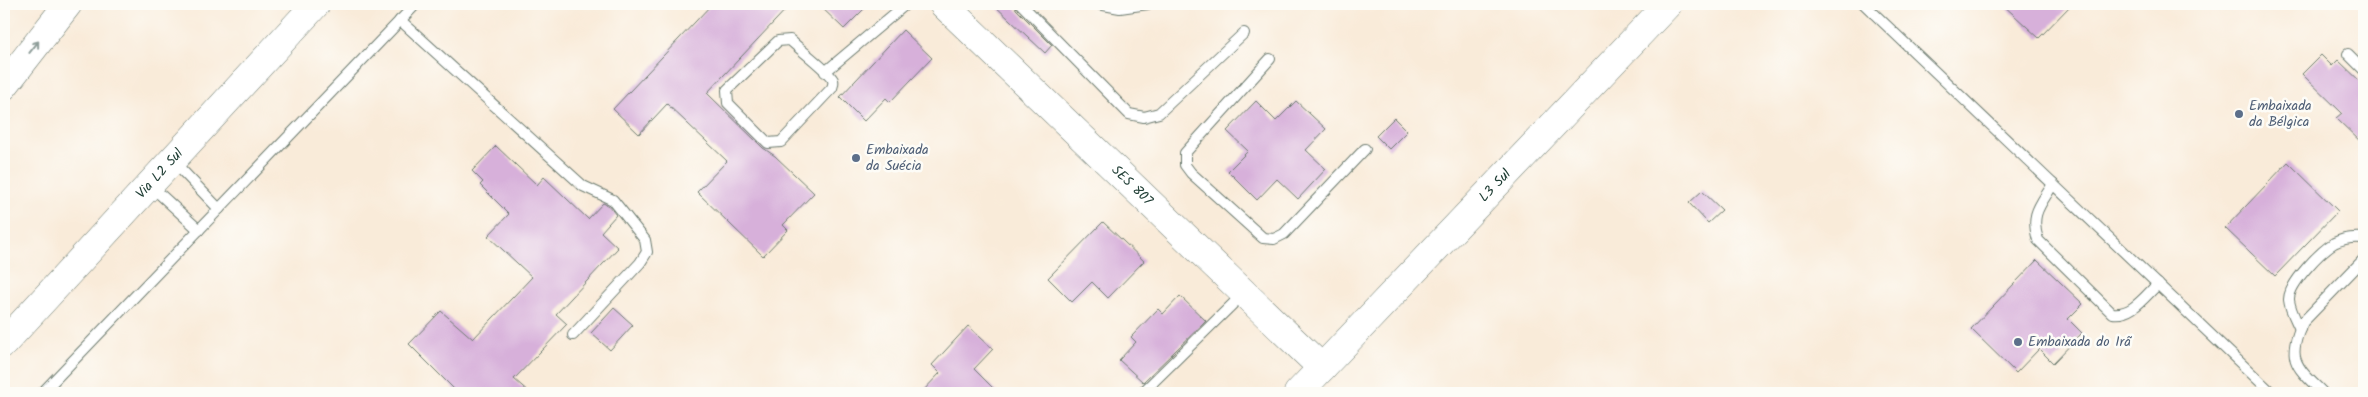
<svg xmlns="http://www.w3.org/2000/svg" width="2368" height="397" viewBox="0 0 2368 397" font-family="Kalam,sans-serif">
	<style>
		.building { fill: #d7b0da }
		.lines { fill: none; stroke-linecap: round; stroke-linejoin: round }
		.lane-casing { stroke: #6b7a6e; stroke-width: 12 }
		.secondary-casing { stroke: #6b7a6e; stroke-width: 29 }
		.highway-casing { stroke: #6b7a6e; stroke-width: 29 }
		.lane { stroke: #fff; stroke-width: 10 }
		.secondary { stroke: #fff; stroke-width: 28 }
		.highway { stroke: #fff; stroke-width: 28 }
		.oneway { stroke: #8f9e9a }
		.service-dot { fill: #5c6f8a; stroke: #fdfcf7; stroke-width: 2 }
		.labels { text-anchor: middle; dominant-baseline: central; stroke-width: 5; stroke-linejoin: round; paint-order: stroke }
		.service-label { font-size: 14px; fill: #4e5e75; stroke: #fdfcf7; text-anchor: start }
		.street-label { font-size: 14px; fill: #1f3d34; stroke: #fdfcf7 }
	</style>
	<rect width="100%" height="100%" fill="#fdfcf7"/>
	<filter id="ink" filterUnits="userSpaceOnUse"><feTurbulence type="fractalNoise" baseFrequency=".02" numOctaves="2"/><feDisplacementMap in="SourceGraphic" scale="10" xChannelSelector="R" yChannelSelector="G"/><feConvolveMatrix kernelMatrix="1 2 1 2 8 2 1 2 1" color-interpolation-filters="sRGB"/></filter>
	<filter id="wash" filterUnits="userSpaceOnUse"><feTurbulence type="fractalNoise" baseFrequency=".0096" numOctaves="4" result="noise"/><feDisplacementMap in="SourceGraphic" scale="20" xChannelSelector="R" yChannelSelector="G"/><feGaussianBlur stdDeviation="1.12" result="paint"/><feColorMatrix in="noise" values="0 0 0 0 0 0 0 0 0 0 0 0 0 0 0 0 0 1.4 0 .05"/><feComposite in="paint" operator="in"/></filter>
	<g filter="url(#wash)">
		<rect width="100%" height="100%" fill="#f9ebd9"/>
		<g id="blocks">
			<!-- building -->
			<g class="building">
				<polygon points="712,4 791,4 707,93 763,148 775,156 814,193 783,225 788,230 763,256 697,192 727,161 667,104 639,134 613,109"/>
				<polygon points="818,4 869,4 844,29"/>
				<polygon points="993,4 1014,4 1016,9 1052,45 1045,53"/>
				<polygon points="2002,4 2072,4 2039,38"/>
				<polygon points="903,30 932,58 890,102 886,98 864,121 840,97"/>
				<polygon points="2321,55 2332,66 2338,60 2364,85 2364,145 2336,118 2342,113 2302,74"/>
				<polygon points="1256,101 1276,121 1296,101 1326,129 1306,150 1326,169 1298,199 1277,179 1257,200 1228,171 1248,151 1227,131"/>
				<polygon points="1394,118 1407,131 1389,149 1376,136"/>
				<polygon points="496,146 537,185 544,177 588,219 603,203 609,206 616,215 601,232 618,248 556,314 567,324 514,379 530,393 458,393 409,344 441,311 473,339 532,277 488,236 509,214 480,185 483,182 472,171"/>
				<polygon points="2288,162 2338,211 2275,276 2225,228"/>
				<polygon points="1702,191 1722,210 1708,223 1689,203"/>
				<polygon points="1103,222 1144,261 1108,298 1092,282 1072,302 1048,278"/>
				<polygon points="2037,260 2083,304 2068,319 2082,333 2053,363 2039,349 2016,373 1971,329"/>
				<polygon points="1180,296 1206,321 1143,382 1119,360 1136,342 1131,337 1158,309 1163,314"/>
				<polygon points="614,308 633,325 610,350 591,333"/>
				<polygon points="968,326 993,349 974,369 998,393 921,393 940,373 932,365"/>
			</g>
		</g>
	</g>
	<g filter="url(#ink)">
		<use href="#blocks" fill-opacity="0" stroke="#6b7a6e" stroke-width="1"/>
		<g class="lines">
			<!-- lane casing -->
			<g class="lane-casing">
				<g id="lane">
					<polyline points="1021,4 1129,114 1144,117 1159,113 1244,33"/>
					<polyline points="1098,4 1120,8 1148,4"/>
					<polyline points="1864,4 2272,393"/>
					<polyline points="400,20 583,186 613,200 645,240 647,252 640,263 573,335"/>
					<path d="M 790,40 C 799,49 828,70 833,80 C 834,83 833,85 832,88 L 781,142 L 768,143 L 728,103 L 727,90 L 778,41 Z"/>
					<polyline points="2348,54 2364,70"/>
					<polyline points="1270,59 1185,153 1185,165 1191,173 1263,238 1274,239 1284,234 1365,149"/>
					<polyline points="825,72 906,4"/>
					<polyline points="173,161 219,209"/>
					<path d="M 2053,184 C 2040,206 2030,213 2038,240 L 2112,313 C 2132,316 2144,297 2158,284"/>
					<polyline points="150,185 199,230"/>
					<path d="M 2300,329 C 2296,320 2290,310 2289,300 C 2288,284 2321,251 2334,243 C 2343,238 2354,237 2364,238"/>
					<polyline points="42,393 416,4"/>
					<polyline points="1142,393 1243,294"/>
					<path d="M 2323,393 C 2297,367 2285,360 2303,322 L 2364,259"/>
				</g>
			</g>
			<!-- secondary casing -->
			<g class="secondary-casing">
				<g id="secondary">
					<path id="s1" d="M 943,4 L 1322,368"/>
					<path id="s2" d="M 4,343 L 316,4"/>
					<path id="s3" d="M 1298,393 L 1668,4"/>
				</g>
			</g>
			<!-- highway casing -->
			<g class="highway-casing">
				<polyline id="highway" points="4,86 68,4"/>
			</g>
			<!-- lane -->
			<use href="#lane" class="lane"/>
			<!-- secondary -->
			<use href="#secondary" class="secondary"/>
			<!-- highway -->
			<use href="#highway" class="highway"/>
		</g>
		<!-- one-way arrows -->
		<defs><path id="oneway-shaft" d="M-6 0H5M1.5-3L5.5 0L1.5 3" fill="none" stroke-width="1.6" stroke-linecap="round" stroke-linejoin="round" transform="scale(1.25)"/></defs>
		<use class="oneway" href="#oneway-shaft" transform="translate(34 47) rotate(-52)"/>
	</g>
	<!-- markers -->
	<g class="service-dot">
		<circle cx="2239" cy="114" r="5"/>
		<circle cx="856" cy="158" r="5"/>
		<circle cx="2018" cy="342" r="5"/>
	</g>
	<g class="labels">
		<!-- service labels -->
		<g class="service-label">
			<text x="2249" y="106">Embaixada<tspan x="2249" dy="16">da Bélgica</tspan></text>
			<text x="866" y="150">Embaixada<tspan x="866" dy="16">da Suécia</tspan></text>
			<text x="2028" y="342">Embaixada do Irã</text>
		</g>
		<!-- street labels -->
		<g class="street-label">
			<text stroke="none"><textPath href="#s2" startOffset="230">Via L2 Sul</textPath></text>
			<text stroke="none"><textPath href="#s3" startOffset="286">L3 Sul</textPath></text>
			<text stroke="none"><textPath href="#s1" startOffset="262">SES 807</textPath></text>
		</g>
	</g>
	<!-- margin -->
	<rect width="2368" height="397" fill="none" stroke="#fdfcf7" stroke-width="20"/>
</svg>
